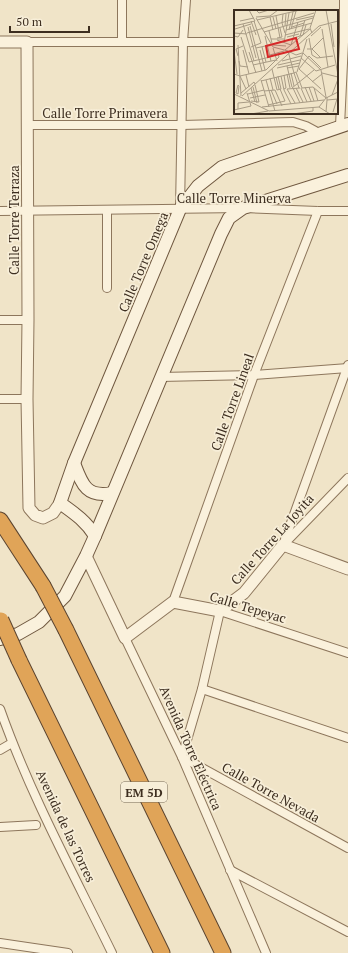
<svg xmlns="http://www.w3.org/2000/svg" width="348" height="953" viewBox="0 0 348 953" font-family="'PT Serif',serif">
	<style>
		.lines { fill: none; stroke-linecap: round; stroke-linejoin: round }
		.minor-casing { stroke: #8d765c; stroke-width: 10 }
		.tertiary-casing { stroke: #8d765c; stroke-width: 13 }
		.secondary-casing { stroke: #6f573f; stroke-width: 14 }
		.motorway-casing { stroke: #5b4430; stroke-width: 17 }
		.minor { stroke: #faf1dc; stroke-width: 8 }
		.tertiary { stroke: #faf1dc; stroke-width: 11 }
		.secondary { stroke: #faf1dc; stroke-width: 12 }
		.motorway { stroke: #e0a458; stroke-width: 15 }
		.motorway-bridge-casing { stroke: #5b4430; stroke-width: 17; stroke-linecap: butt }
		.motorway-bridge { stroke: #e0a458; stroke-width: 15 }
		.labels { text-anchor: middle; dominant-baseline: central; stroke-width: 3.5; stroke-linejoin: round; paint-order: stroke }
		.shield { fill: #f7eed8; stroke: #756857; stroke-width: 1 }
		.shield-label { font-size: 12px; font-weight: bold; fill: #3d2e20 }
		.street-label { font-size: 13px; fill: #3d2e20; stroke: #f7eed8 }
		.inset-road { fill: none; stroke: #a89b85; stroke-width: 1 }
		.view { fill: #d62828; fill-opacity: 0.15; stroke: #d62828; stroke-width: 2 }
		.inset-edge { fill: none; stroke: #3d2e20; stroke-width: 2 }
	</style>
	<rect width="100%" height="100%" fill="#f0e4c8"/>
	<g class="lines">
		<!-- minor casing -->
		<g class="minor-casing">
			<g id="minor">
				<polyline points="122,0 122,41"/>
				<polyline points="27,42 235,42"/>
				<polyline points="27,125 182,125 293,122 306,126 319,133"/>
				<polyline points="340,126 344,42 344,0"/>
				<polyline points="180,209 183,42 186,0"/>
				<polyline points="0,211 243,208 318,211 348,211"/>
				<polyline points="107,288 107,210"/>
				<polyline points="0,320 28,320"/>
				<polyline points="160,377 254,375 348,368"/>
				<polyline points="0,399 27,399"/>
				<polyline points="285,543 348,478"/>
				<polyline points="283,545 348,365"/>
				<polyline points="173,602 254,375 318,211"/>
				<polyline points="125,638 182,757 266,953"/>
				<polyline points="348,653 220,611 202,689 182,757 348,848"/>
				<polyline points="202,689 348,738"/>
				<path d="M 0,709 C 30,794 73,873 112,953"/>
				<polyline points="0,750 12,743"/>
				<polyline points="0,827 36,825"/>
				<polyline points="230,870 348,932"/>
				<polyline points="0,943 68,953"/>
			</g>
		</g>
		<!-- tertiary casing -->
		<g class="tertiary-casing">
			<g id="tertiary">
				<polyline points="0,42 27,42 28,320 27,399 29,508 35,515 43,518 53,513 60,503"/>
				<polyline points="86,556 125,638 173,602 220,611 244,593 283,545 348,569"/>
			</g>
		</g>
		<!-- secondary casing -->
		<g class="secondary-casing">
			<g id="secondary">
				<path d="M 74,463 C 82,484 86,498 112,493"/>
				<path d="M 95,536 C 86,521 74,513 60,503 L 74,463 L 180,209 L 198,186 L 222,167 L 348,124"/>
				<polyline points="0,639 18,634 39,622 65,596 86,556 95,536 221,234 229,218 243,208 348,175"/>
			</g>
		</g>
		<!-- motorway casing -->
		<g class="motorway-casing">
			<g id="motorway">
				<polyline points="0,520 43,586"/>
				<polyline points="66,630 223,953"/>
				<polyline points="19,660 162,953"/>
			</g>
		</g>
		<!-- minor -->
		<use href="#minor" class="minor"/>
		<!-- tertiary -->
		<use href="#tertiary" class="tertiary"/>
		<!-- secondary -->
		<use href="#secondary" class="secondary"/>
		<!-- motorway -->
		<use href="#motorway" class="motorway"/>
		<!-- motorway-bridge casing -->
		<g class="motorway-bridge-casing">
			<g id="motorway-bridge">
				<polyline points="43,586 66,630"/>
				<polyline points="1,620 19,660"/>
			</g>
		</g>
		<!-- motorway-bridge -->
		<use href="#motorway-bridge" class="motorway-bridge"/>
	</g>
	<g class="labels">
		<!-- shield labels -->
		<rect class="shield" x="121" y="782" width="46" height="20" rx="3"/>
		<g class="shield-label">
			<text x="144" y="792">EM 5D</text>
		</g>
		<!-- street labels -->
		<g class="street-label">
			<text x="105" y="113">Calle Torre Primavera</text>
			<text x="234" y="198">Calle Torre Minerva</text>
			<text transform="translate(14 220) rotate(-90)">Calle Torre Terraza</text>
			<text transform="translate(143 262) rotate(-67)">Calle Torre Omega</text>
			<text transform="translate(232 402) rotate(-70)">Calle Torre Lineal</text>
			<text transform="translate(272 539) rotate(-48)">Calle Torre La Joyita</text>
			<text transform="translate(248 607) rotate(17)">Calle Tepeyac</text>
			<text transform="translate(191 748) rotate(66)">Avenida Torre Eléctrica</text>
			<text transform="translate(271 792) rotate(29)">Calle Torre Nevada</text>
			<text transform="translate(66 826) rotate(65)">Avenida de las Torres</text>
		</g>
	</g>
	<!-- overview -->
	<g transform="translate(234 10)">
		<rect width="104" height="104" fill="#f0e4c8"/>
		<path class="inset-road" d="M 15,0 L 21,11M 22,0 L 25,3 L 35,0M 92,0 L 104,65M 49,4 L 48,13 L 51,23M 42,6 L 46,28M 22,7 L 36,6 L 44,0M 36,7 L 39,20M 39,7 L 42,19M 22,8 L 39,37 L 54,41 L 60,63 L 62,62 L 68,78 L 79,77 L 92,88M 23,10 L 66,0M 62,10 L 80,6M 6,11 L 20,8M 17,11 L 22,25M 9,14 L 20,51M 97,14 L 100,37M 0,16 L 21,11M 16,16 L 28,61M 51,16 L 52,4M 14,17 L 22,48M 58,17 L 70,13M 1,19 L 17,14M 57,19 L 62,1M 88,19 L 94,57M 52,20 L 78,13M 55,20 L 59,2M 35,21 L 38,33M 30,22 L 79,8M 0,23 L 13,24M 13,23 L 80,3M 78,23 L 76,18 L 82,0M 51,25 L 75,19M 0,26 L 4,27 L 9,20M 31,26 L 37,51M 66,26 L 71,10M 77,26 L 87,17M 7,27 L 15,52M 53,27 L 65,24M 43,28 L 48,27 L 46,18M 60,28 L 69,25 L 72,15M 75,28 L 78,45M 37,29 L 50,29M 43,30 L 57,35 L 64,12M 50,33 L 55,3M 4,35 L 7,86M 39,35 L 52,36M 17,37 L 27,33 L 20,11M 28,37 L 32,52M 22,38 L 36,35M 39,38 L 43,51M 73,39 L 78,39 L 89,28M 78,39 L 87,48M 9,40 L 15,64M 26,40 L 31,60M 51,40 L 76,19M 0,41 L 3,64M 15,42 L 22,63M 56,42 L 62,45 L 68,43M 69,43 L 87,60 L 92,87M 36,45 L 50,41M 78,45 L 83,48 L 99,46M 4,46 L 2,39 L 9,36M 67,48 L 82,61 L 101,55M 5,51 L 6,56 L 14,57M 48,51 L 67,46M 15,52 L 36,47M 19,55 L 42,50M 44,55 L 66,50M 53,56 L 58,77M 43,58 L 66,53M 53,58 L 65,56M 38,59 L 43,80M 63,62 L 73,29M 57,63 L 60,76M 88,63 L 104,67M 0,64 L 6,66 L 12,79M 53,64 L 56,78M 12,65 L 15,77M 50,65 L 52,78 L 50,79M 6,66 L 32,60 L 45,47 L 44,43M 47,66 L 50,80 L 57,94M 42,67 L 45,79M 36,68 L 39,80M 27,70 L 35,97M 32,70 L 41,101M 27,71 L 60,63 L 65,78M 78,72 L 88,64M 4,75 L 5,76 L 4,84 L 2,83 ZM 19,77 L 23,93M 71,77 L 77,91M 75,77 L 80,91M 17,78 L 21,92M 58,78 L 80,60M 59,78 L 66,93M 62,78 L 69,92M 67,78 L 73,92M 80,78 L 84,91M 46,79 L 51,91M 87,79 L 65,59 L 75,46 L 87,58M 37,80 L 43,94M 43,80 L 47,79 L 44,66M 30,81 L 41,80 L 48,96M 7,83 L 20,72 L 21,74M 0,84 L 35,101 L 85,97M 14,84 L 30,80M 98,85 L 104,69M 8,86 L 85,16 L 104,11M 93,87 L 93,90 L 104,89M 16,88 L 31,85M 17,91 L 25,92 L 21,75M 61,93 L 53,79 L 66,78M 34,95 L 51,91M 28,97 L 90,90M 85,97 L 92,88 L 104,82M 85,97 L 96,104M 4,99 L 4,93 L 15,92M 0,100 L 17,96 L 13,83M 92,102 L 93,90M 99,102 L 103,89M 17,104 L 34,101M 59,104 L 79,101 L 79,98"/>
		<path class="view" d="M 62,28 L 65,39 L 34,47 L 32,36 Z"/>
		<rect width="104" height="104" class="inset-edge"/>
	</g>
	<!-- scale -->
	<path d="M10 26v6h79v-6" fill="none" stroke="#3d2e20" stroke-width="2"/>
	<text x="16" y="26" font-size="12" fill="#3d2e20" stroke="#f7eed8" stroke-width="3" paint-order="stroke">50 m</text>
</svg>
